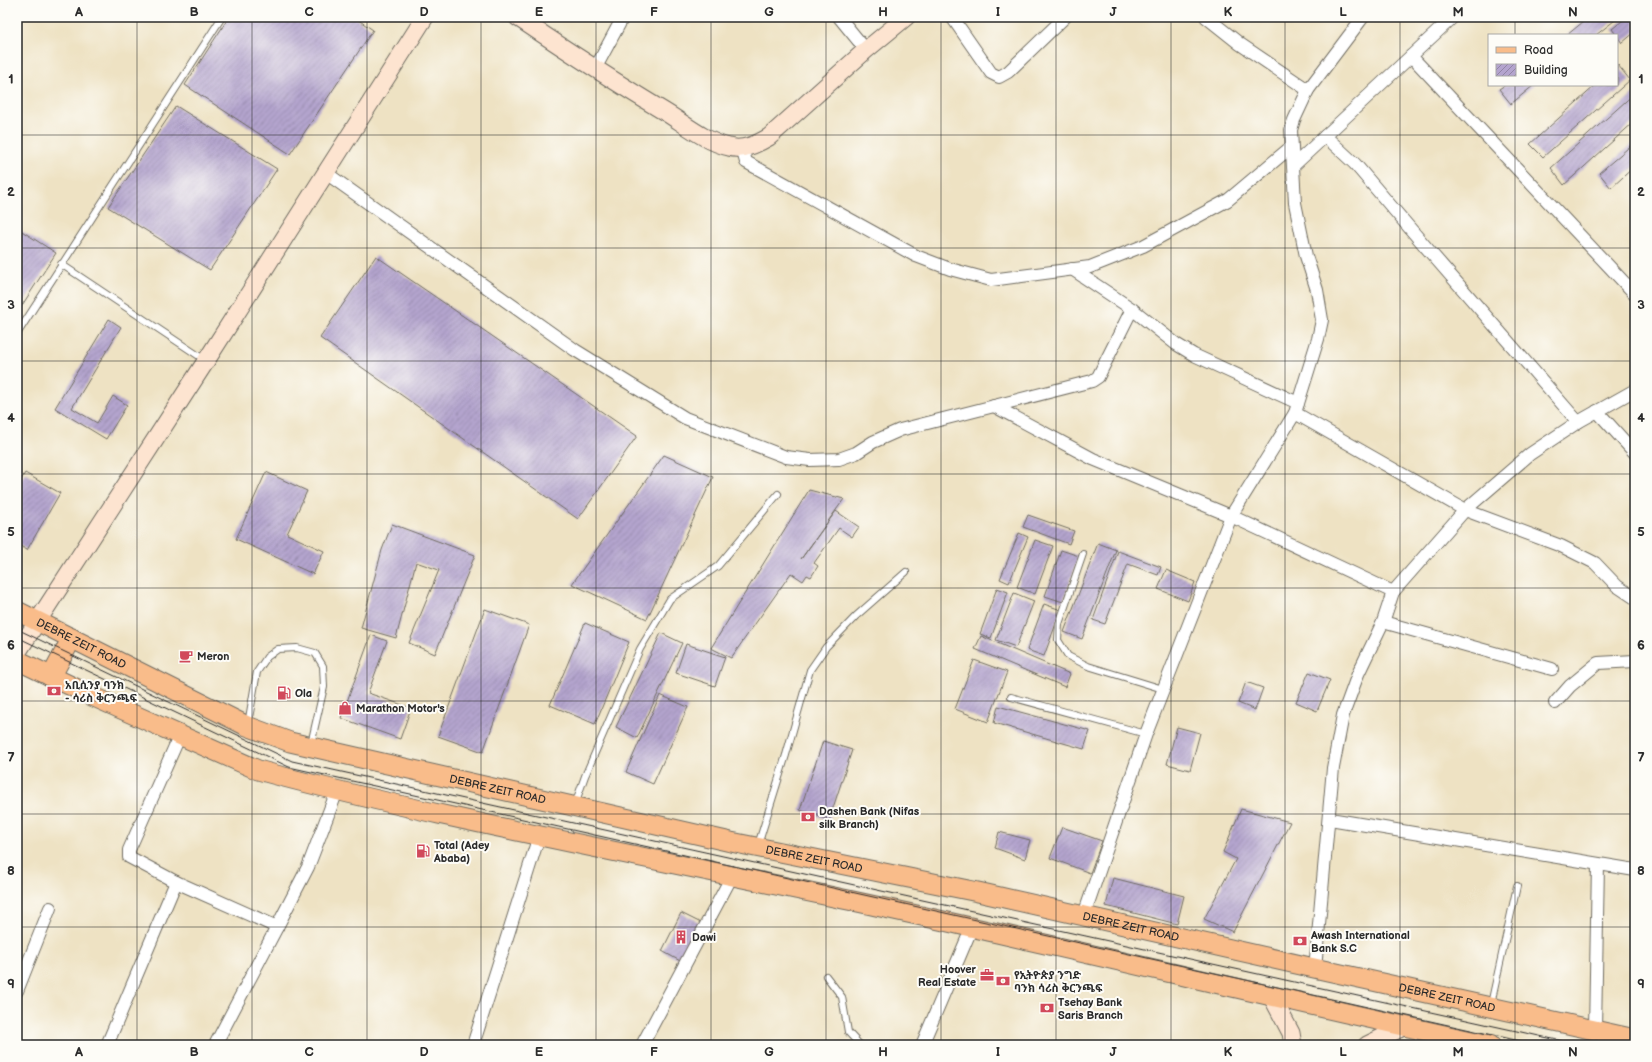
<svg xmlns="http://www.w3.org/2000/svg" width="1652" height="1062" viewBox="0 0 1652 1062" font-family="'Balsamiq Sans','Noto Sans Ethiopic',sans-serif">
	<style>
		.building { fill: url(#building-hatch) }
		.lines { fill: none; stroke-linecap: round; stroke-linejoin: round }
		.lane-casing { stroke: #6f6b60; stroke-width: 8 }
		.street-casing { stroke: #6f6b60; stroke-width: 14 }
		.secondary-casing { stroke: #6f6b60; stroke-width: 19 }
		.primary-casing { stroke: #6f6b60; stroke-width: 21 }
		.lane { stroke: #fff; stroke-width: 6 }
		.street { stroke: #fff; stroke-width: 12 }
		.secondary { stroke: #fde4d0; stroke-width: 17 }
		.primary { stroke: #f9bc8a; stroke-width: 19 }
		.tram { stroke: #2b2b2b; stroke-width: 1 }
		.grid { fill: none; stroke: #2b2b2b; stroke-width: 1; stroke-opacity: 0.55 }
		.labels { text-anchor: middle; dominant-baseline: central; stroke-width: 4; stroke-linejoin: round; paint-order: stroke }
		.street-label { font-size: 11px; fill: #2b2b2b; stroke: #fdfcf7 }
		.poi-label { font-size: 11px; font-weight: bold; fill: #2b2b2b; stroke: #fdfcf7; text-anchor: start }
		.neatline { fill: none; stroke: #2b2b2b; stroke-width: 1.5 }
		.grid-label { font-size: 13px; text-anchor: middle; font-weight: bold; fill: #2b2b2b }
	</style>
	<defs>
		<pattern id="building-hatch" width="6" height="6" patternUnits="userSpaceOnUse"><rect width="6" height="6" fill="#b4a4ce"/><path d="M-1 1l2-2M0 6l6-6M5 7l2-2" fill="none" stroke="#9386a7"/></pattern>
	</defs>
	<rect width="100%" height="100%" fill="#fdfcf7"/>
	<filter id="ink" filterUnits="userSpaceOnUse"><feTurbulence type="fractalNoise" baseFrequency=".025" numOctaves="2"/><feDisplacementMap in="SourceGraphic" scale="8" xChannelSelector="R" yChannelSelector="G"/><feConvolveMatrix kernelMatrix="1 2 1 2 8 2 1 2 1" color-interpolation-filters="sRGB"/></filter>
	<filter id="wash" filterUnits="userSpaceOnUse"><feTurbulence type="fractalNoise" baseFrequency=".012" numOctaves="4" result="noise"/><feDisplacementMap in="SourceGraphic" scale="16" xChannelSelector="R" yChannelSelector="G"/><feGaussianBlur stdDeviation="0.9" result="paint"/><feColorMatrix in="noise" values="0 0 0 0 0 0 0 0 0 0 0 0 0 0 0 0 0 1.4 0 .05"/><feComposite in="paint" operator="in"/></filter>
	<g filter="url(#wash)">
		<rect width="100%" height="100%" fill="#eee2c3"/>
		<g id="blocks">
			<!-- building -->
			<g class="building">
				<polygon points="229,17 354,17 373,30 290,154 185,85"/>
				<polygon points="1589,17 1619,17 1596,35 1567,35"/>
				<polygon points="1627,17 1635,17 1635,32 1622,43 1612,29"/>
				<polygon points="1618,65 1630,80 1543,157 1530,144 1596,85 1617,85"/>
				<polygon points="1505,85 1534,85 1511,104 1499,89"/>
				<polygon points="1635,93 1635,121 1564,185 1551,168"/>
				<polygon points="176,106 277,169 210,270 108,207"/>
				<polygon points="1635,142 1635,166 1611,188 1599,173"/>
				<polygon points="17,228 56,253 17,313"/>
				<polygon points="376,256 637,436 578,519 320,338"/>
				<polygon points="109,319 121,327 72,408 97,423 113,396 127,405 106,439 55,408"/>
				<polygon points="664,455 713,477 647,619 572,584"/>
				<polygon points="266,472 307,491 287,534 324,551 313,574 236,539"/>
				<polygon points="25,473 60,493 27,550 17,544 17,487"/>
				<polygon points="809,490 844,499 801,559 836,511 859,527 852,537 839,528 814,563 818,566 811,577 807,575 803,581 791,573 731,658 711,648"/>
				<polygon points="1028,515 1074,531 1069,544 1023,527"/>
				<polygon points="392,524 475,555 435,654 409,643 439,570 416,562 396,638 361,628 382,550"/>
				<polygon points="1019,533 1028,537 1009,583 1000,579"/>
				<polygon points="1035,540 1053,546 1035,594 1017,587"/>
				<polygon points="1098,543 1116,550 1082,639 1064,632"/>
				<polygon points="1061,550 1079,556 1063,602 1045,596"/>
				<polygon points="1118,551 1161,567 1158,575 1128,564 1105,624 1093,620"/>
				<polygon points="1166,570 1195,582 1188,601 1158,589"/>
				<polygon points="997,588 1008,592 991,638 980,634"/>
				<polygon points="1014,593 1034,601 1016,647 996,640"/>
				<polygon points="1044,604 1061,610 1044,656 1027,650"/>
				<polygon points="485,609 529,625 483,752 438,736"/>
				<polygon points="585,623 629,642 595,724 550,705"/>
				<polygon points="661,633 682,643 637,738 616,727"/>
				<polygon points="371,635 387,641 368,693 411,708 400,739 341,718"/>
				<polygon points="981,636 1070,674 1065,687 975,649"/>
				<polygon points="686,644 725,657 715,686 676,673"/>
				<polygon points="974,660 1007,672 988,722 955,709"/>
				<polygon points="1309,672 1330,680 1317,711 1296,702"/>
				<polygon points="1246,682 1263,688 1255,710 1238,703"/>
				<polygon points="660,695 688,707 653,784 626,772"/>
				<polygon points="998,706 1090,731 1084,749 994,723"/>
				<polygon points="1177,727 1200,733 1190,770 1167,764"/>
				<polygon points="823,741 852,750 829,820 800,810"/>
				<polygon points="1241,809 1290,822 1233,932 1204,919 1236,859 1223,852"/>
				<polygon points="1062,827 1102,841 1090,873 1050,858"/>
				<polygon points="999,832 1030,840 1025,859 995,848"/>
				<polygon points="1113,878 1184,896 1177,924 1106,906"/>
				<polygon points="681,913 701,923 682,962 662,951"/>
			</g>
		</g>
	</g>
	<g filter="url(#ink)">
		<use href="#blocks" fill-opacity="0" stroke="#6f6b60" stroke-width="1"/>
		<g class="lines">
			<!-- lane casing -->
			<g class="lane-casing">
				<g id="lane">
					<polyline points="61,264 205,360"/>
					<polyline points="17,334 222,17"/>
					<polyline points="1083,554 1059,624 1058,640 1068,656 1088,666 1163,689"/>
					<polyline points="1011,697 1146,734"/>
					<polyline points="248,724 257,672 267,657 278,649 297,648 315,653 323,666 324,687 311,744"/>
					<polyline points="575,804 585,776 640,649 670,599 718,566 778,494"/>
					<polyline points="758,845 786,755 810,670 826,647 856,616 906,572"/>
					<polyline points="826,976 842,997 848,1032 860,1045"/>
					<polyline points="1491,1004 1517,886"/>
				</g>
			</g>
			<!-- street casing -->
			<g class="street-casing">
				<g id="street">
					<polyline points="839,17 866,50"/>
					<polyline points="952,17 991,73 999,77 1008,72 1065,17"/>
					<polyline points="1206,17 1240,44 1308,90"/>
					<polyline points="1411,56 1635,294"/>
					<polyline points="595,69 623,17"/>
					<polyline points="1325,136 1355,164 1425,246 1578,422"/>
					<polyline points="742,148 746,162 916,256 950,269 991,280 1090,267 1143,246 1228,200 1291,147"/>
					<polyline points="1293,166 1453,17"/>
					<polyline points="326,173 575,350 685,418 786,457 810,460 839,459 856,453 873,442 900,430 1092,381 1098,377 1132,309"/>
					<polyline points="1072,269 1132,309 1176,344 1194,355 1298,403"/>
					<polyline points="994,406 1093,459 1231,516 1393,592"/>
					<polyline points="1597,411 1635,453"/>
					<polyline points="1295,413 1465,510 1561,546 1595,563 1617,586 1635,598"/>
					<polyline points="1383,622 1552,669"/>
					<polyline points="1555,703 1570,686 1598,663 1635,661"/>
					<polyline points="180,735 129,850 129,857 176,882 277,927 215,1045"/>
					<polyline points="1330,819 1635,870"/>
					<polyline points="1084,915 1146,734 1231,516 1295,413 1318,339 1322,320 1317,290 1306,256 1295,203 1291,130 1294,120 1308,90 1363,17"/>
					<polyline points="277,927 308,867 337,791"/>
					<polyline points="1315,969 1333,768 1343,715 1358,674 1383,622 1393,592 1465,510 1530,454 1578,422 1635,390"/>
					<polyline points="17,991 50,908"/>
					<polyline points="1595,1030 1598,864"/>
					<polyline points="107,1045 176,882"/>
					<polyline points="473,1045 539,836"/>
					<polyline points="642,1045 732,876"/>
					<polyline points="922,1045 972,927"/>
				</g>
			</g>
			<!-- secondary casing -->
			<g class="secondary-casing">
				<g id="secondary">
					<path d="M 517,17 C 566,50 615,82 665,112 C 685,124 706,142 729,147 C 743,151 757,144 769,137 L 866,50 L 906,17"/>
					<polyline points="17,653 206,361 425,17"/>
					<polyline points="1272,997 1291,1033 1293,1045"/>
					<polyline points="1367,1045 1405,1026"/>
				</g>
			</g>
			<!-- primary casing -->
			<g class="primary-casing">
				<g id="primary">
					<path id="s1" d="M 17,611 L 247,726 L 290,742 L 731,842 L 978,892 L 1323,970 L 1635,1039"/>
					<path d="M 17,660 L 92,696 L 258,770 C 319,787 381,801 443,815 C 579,845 716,872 853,901 C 1066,947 1277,999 1490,1045"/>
					<polyline points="51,677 72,638"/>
				</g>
			</g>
			<!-- lane -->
			<use href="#lane" class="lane"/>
			<!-- street -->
			<use href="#street" class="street"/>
			<!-- secondary -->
			<use href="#secondary" class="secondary"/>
			<!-- primary -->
			<use href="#primary" class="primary"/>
			<!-- tram -->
			<g class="tram">
				<polyline points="17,629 292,761 1580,1045"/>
				<polyline points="17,637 289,767 1538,1045"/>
			</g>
		</g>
	</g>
	<!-- grid -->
	<path class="grid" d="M 137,17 L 137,1045M 252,17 L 252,1045M 367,17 L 367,1045M 481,17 L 481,1045M 596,17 L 596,1045M 711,17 L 711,1045M 826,17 L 826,1045M 941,17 L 941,1045M 1056,17 L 1056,1045M 1171,17 L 1171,1045M 1285,17 L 1285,1045M 1400,17 L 1400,1045M 1515,17 L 1515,35M 1515,85 L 1515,1045M 17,135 L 1635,135M 17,248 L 1635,248M 17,361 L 1635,361M 17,474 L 1635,474M 17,588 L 1635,588M 17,701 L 1635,701M 17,814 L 1635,814M 17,927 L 1635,927"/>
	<!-- icons -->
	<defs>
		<g id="cafe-bare" transform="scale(1.08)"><path d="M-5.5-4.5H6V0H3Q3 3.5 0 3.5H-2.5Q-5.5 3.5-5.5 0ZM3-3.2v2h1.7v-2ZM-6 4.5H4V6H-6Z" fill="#d1495b" stroke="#fdfcf7" stroke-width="2.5" paint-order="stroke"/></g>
		<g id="bank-bare" transform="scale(1.08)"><path d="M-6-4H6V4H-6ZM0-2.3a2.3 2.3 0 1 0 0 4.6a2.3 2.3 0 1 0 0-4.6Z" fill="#d1495b" stroke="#fdfcf7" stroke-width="2.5" paint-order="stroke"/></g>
		<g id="fuel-bare" transform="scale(1.08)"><path d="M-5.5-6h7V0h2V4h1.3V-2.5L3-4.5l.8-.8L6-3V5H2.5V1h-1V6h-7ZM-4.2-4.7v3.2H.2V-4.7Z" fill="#d1495b" stroke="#fdfcf7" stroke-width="2.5" paint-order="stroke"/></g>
		<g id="shop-bare" transform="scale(1.08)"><path d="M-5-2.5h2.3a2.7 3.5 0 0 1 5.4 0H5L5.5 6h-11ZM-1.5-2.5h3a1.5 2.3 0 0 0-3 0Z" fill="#d1495b" stroke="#fdfcf7" stroke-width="2.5" paint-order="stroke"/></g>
		<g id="building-bare" transform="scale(1.08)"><path d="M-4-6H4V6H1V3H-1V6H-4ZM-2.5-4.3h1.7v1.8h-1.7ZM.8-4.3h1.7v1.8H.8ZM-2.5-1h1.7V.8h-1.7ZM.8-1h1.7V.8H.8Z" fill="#d1495b" stroke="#fdfcf7" stroke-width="2.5" paint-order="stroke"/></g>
		<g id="office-bare" transform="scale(1.08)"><path d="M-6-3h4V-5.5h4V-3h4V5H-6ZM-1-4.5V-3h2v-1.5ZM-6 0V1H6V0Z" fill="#d1495b" stroke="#fdfcf7" stroke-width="2.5" paint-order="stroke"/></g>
	</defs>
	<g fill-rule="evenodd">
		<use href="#cafe-bare" x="186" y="656"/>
		<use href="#bank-bare" x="54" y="691"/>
		<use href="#fuel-bare" x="284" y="693"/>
		<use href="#shop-bare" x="345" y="708"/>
		<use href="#bank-bare" x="808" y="817"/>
		<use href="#fuel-bare" x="423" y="851"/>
		<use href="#building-bare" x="681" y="937"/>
		<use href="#bank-bare" x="1300" y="941"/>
		<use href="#office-bare" x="987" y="975"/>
		<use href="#bank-bare" x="1003" y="981"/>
		<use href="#bank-bare" x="1047" y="1008"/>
	</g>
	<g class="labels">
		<!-- street labels -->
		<g class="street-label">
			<text stroke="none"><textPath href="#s1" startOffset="72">DEBRE ZEIT ROAD</textPath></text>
			<text stroke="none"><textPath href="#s1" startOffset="516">DEBRE ZEIT ROAD</textPath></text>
			<text stroke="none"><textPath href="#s1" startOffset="840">DEBRE ZEIT ROAD</textPath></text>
			<text stroke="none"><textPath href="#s1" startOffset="1164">DEBRE ZEIT ROAD</textPath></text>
			<text stroke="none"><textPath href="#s1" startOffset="1488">DEBRE ZEIT ROAD</textPath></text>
		</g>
		<!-- poi labels -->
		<g class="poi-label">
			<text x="197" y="656">Meron</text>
			<text x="65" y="685">አቢሲንያ ባንክ<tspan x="65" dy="13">- ሳሪስ ቅርንጫፍ</tspan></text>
			<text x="295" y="693">Ola</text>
			<text x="356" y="708">Marathon Motor's</text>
			<text x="819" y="811">Dashen Bank (Nifas<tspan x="819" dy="13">silk Branch)</tspan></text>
			<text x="434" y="845">Total (Adey<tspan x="434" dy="13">Ababa)</tspan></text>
			<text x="1311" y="935">Awash International<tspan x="1311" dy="13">Bank S.C</tspan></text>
			<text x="692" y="937">Dawi</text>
			<text x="976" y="969" text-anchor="end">Hoover<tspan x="976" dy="13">Real Estate</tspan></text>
			<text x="1014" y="975">የኢትዮጵያ ንግድ<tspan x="1014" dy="13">ባንክ ሳሪስ ቅርንጫፍ</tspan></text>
			<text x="1058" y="1002">Tsehay Bank<tspan x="1058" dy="13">Saris Branch</tspan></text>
		</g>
	</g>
	<!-- margin -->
	<rect width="1652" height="1062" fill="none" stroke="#fdfcf7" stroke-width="44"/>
	<!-- legend -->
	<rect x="1488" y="34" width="130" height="52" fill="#fdfcf7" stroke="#a9a8a5"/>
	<rect x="1496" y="47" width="20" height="6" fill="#f9bc8a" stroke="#a9a8a5"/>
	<text x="1524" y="54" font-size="12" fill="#2b2b2b">Road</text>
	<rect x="1496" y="64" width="20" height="12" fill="url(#building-hatch)" stroke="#a9a8a5"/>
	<text x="1524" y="74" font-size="12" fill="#2b2b2b">Building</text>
	<rect x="22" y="22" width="1608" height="1018" class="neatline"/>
	<g class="grid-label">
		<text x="79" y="16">A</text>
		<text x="194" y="16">B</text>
		<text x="309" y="16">C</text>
		<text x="424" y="16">D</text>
		<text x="539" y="16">E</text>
		<text x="654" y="16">F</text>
		<text x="769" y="16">G</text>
		<text x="883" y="16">H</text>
		<text x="998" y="16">I</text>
		<text x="1113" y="16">J</text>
		<text x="1228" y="16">K</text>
		<text x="1343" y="16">L</text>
		<text x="1458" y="16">M</text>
		<text x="1573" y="16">N</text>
		<text x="11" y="83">1</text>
		<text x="1641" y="83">1</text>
		<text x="11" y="196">2</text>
		<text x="1641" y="196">2</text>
		<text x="11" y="309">3</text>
		<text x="1641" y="309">3</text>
		<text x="11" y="422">4</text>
		<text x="1641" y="422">4</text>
		<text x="11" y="536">5</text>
		<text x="1641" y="536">5</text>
		<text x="11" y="649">6</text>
		<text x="1641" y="649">6</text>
		<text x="11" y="762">7</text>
		<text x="1641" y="762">7</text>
		<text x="11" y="875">8</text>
		<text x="1641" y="875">8</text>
		<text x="11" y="988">9</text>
		<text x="1641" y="988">9</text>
		<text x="79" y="1056">A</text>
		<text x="194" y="1056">B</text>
		<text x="309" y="1056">C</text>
		<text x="424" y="1056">D</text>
		<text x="539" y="1056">E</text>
		<text x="654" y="1056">F</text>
		<text x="769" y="1056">G</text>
		<text x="883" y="1056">H</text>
		<text x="998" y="1056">I</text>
		<text x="1113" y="1056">J</text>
		<text x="1228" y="1056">K</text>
		<text x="1343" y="1056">L</text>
		<text x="1458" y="1056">M</text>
		<text x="1573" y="1056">N</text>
	</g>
</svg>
